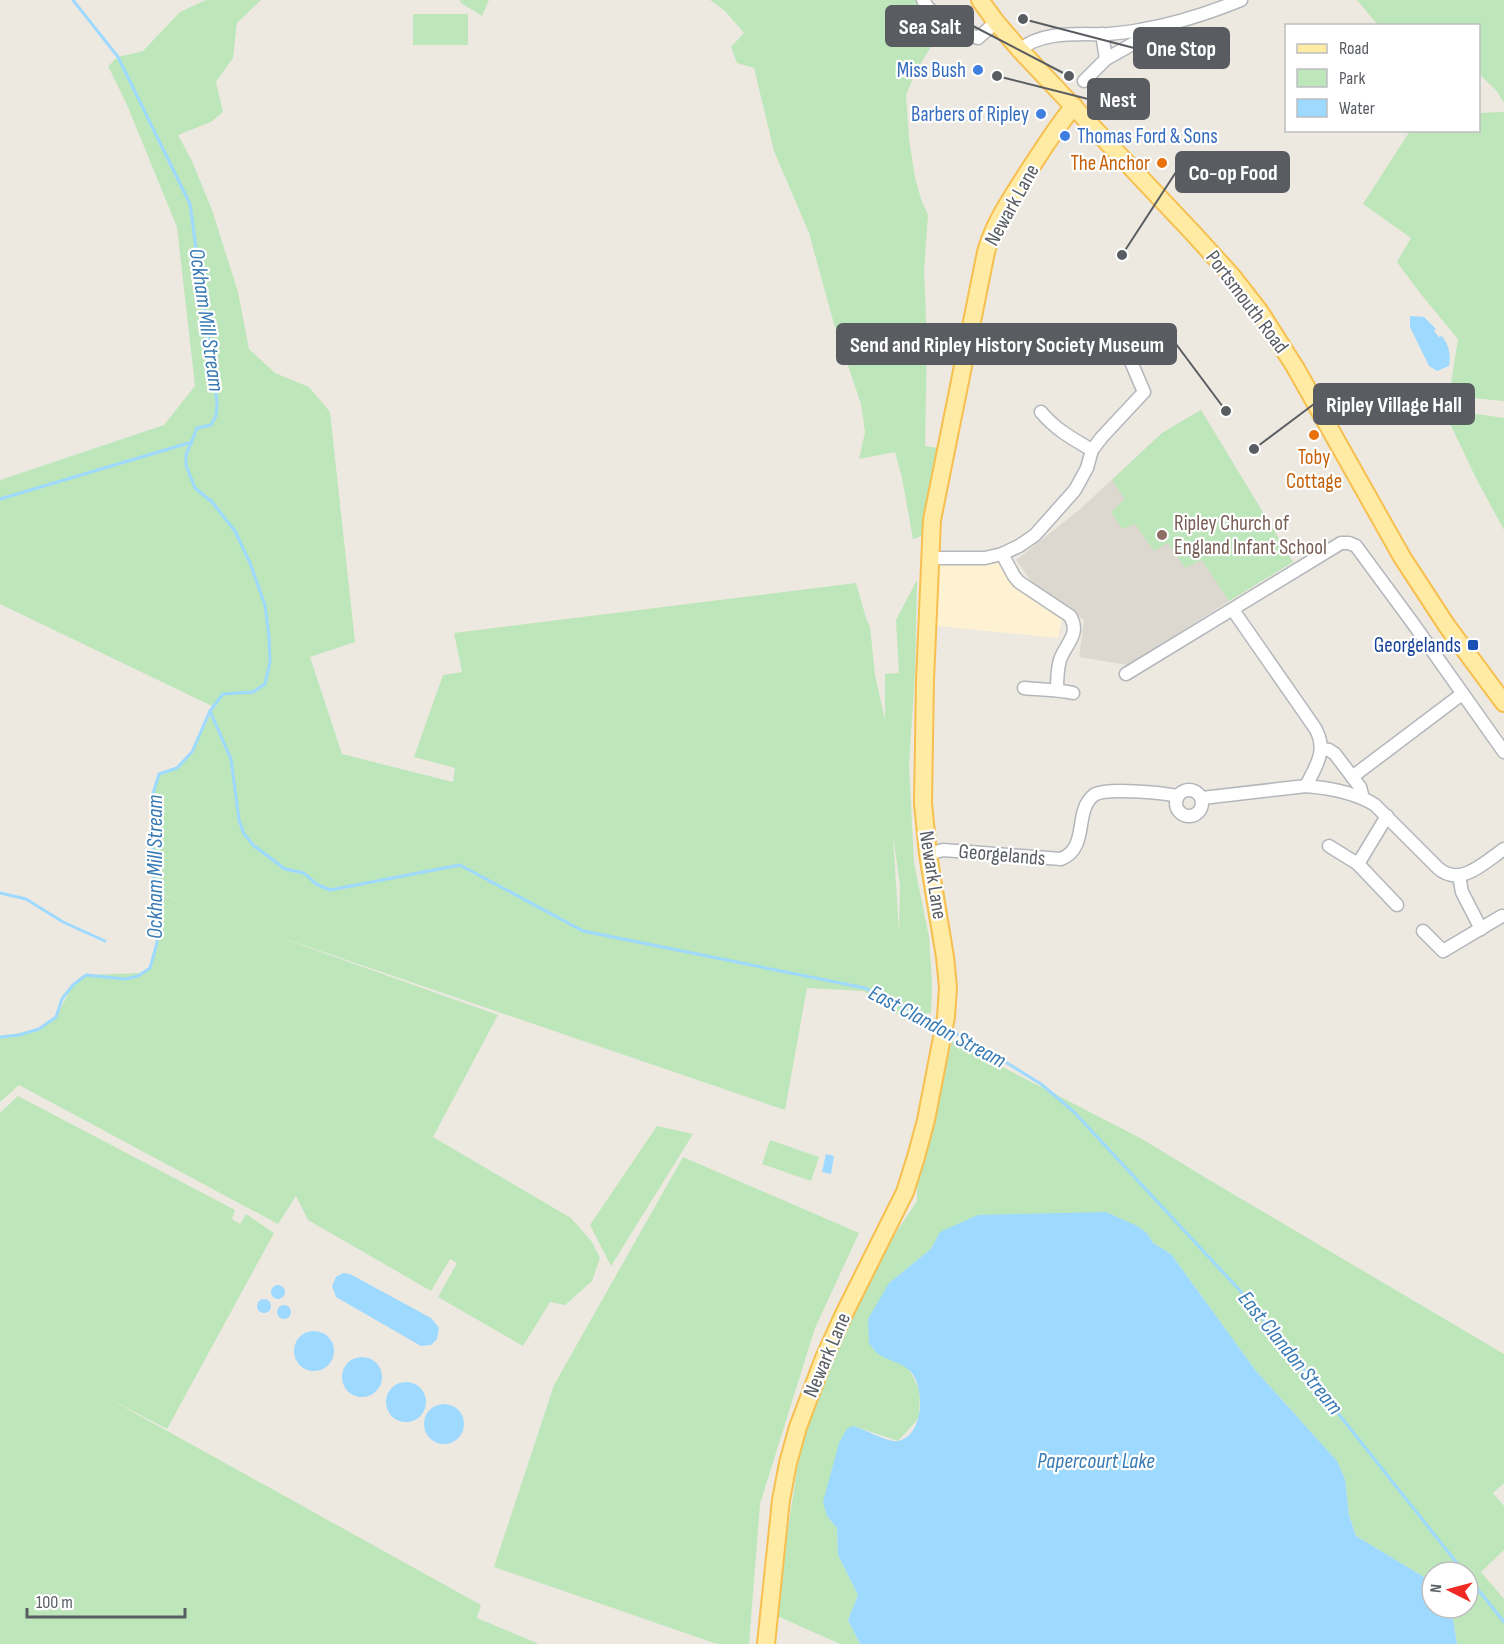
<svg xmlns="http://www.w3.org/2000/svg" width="1504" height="1644" viewBox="0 0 1504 1644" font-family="'Sofia Sans Condensed',sans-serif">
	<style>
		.commercial { fill: #fff2d3 }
		.education { fill: #ddd8cf }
		.green { fill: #bde6bb; fill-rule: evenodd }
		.water { fill: #9ed9ff }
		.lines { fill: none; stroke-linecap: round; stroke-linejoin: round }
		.stream { stroke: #9ed9ff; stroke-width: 3 }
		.minor-casing { stroke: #b3b7bc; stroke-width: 15 }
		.major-casing { stroke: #f6bf4f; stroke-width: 20 }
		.minor { stroke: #fff; stroke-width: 12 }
		.major { stroke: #ffeba3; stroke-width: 16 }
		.shop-dot { fill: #3f7fe0; stroke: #fff; stroke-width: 2 }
		.food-dot { fill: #e8710a; stroke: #fff; stroke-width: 2 }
		.education-dot { fill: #8d6e63; stroke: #fff; stroke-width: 2 }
		.transit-dot { fill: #1a4fb4; stroke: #fff; stroke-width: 2 }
		.labels { text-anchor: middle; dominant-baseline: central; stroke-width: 4.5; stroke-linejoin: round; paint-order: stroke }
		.shop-label { font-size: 21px; fill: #366cbe; stroke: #fff; text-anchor: end }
		.food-label { font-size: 21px; fill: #c56008; stroke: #fff; text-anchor: end }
		.street-label { font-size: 21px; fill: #595d62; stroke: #fff }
		.education-label { font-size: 21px; fill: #785e54; stroke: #fff; text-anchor: start }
		.transit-label { font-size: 21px; fill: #164399; stroke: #fff; text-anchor: end }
		.water-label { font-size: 22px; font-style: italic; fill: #387ab4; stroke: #fff }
		.leader { fill: none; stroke: #595d62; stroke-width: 2 }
		.callout-dot { fill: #595d62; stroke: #fff; stroke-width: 2 }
		.callout { fill: #595d62; stroke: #595d62; stroke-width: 2 }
		.callout-label { font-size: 22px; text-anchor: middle; font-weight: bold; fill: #fff }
	</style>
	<rect width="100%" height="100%" fill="#ede9e0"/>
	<!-- commercial -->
	<polygon class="commercial" points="1002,554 1009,569 1064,611 1058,638 928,625 931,558"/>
	<!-- education -->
	<polygon class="education" points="1201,410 1293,562 1229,601 1128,665 1079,657 1084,620 1032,582 1016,560 1078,511 1162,433"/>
	<!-- green -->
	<g class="green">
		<path d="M 206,0 L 261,0 L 237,23 L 233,58 L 216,82 L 223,112 L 211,122 L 178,135 L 192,161 L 212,210 L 238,292 L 249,349 L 275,373 L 309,387 L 330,412 L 355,642 L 310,657 L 342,754 L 453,782 L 455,768 L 414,757 L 443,675 L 462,672 L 454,633 L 856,583 L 866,618 L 870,627 L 875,675 L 885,720 L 885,674 L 899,673 L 896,620 L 917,580 L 915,673 L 909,765 L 914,863 L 929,937 L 932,983 L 931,1013 L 906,1020 L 864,991 L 807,988 L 785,1110 L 262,931 L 498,1015 L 433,1137 L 571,1218 L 592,1242 L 600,1258 L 592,1281 L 565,1305 L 550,1302 L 523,1346 L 438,1297 L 457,1263 L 450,1259 L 431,1291 L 308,1220 L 296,1196 L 278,1224 L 19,1085 L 0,1102 L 0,1037 L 39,1029 L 56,1017 L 73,985 L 86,975 L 142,973 L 150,968 L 157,943 L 150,891 L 177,900 L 154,891 C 153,855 147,807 159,774 L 177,768 L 185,761 L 192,752 L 214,707 L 0,604 L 0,480 L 164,425 L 195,386 L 177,227 L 127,105 L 108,66 L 118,57 L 143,51 L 180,12 ZM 893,835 L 900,885 L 899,933 Z"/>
		<polygon points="460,0 489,0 482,16 461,3"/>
		<polygon points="710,0 922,0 951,29 950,34 944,34 937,37 916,71 906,95 909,139 915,178 921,199 928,215 924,271 927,341 925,446 937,448 926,503 924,535 913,539 902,478 895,452 859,459 865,432 861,404 834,324 809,233 774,151 754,68 737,63 731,47 744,33 725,11"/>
		<polygon points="1357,0 1504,0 1504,103 1496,90 1479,74 1478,26 1378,25"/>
		<rect x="413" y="14" width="55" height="31"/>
		<polygon points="1504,112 1504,401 1449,396 1458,339 1420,293 1397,262 1411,238 1363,204 1410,131 1478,130 1479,113"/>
		<polygon points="1443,409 1504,418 1504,530 1476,478"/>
		<polygon points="1201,410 1293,562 1229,601 1202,560 1185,568 1168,543 1154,551 1135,524 1122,529 1111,512 1125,499 1112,480 1162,433"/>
		<polygon points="952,1041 1142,1139 1211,1181 1504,1354 1504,1483 1493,1493 1504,1506 1504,1550 1481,1572 1504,1599 1504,1644 1457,1644 1452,1613 1449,1608 1468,1608 1468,1572 1432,1572 1432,1584 1429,1580 1356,1536 1349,1515 1345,1479 1337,1461 1256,1371 1171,1254 1153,1243 1147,1233 940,1232 931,1249 889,1283 909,1369 920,1391 919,1418 898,1441 853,1426 827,1516 837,1528 838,1555 858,1595 848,1620 860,1644 840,1644 775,1615 802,1437 833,1356 891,1240 917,1201 917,1177"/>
		<polygon points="18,1096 235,1210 232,1219 240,1224 246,1214 274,1233 167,1429 106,1397 481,1605 477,1618 539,1644 0,1644 0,1113"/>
		<polygon points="657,1126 693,1134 611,1266 590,1225"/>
		<polygon points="770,1140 819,1157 811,1181 762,1164"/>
		<polygon points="683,1157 859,1233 815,1328 760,1504 749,1644 717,1644 494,1567 554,1385"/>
	</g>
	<!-- water -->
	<g class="water">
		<path d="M 1410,316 L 1424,317 L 1436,329 L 1434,331 L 1439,337 L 1442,336 C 1449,346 1451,353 1449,366 L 1437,371 L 1429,366 L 1410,327 Z"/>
		<polygon points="826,1154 834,1156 831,1174 822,1172"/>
		<path d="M 1106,1212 L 1137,1226 L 1147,1233 L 1153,1243 L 1171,1254 L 1256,1371 L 1337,1461 L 1345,1479 L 1349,1515 L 1356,1536 L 1429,1580 L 1432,1584 L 1432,1608 L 1449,1608 L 1452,1613 L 1457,1644 L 860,1644 L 848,1620 L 858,1595 L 838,1555 L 837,1528 L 827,1516 L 823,1502 L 839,1443 L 847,1429 L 853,1426 C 864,1429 889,1443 898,1441 C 925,1436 926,1383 908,1369 C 899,1362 887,1360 878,1354 C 875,1351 872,1347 869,1343 L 868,1319 L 889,1283 L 931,1249 L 940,1232 L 978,1215 Z"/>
		<polygon points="343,1273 350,1274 431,1318 439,1328 437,1339 431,1345 421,1346 336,1297 332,1286 336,1277"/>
		<circle cx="278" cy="1292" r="7"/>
		<circle cx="264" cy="1306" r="7"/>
		<circle cx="284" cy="1312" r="7"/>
		<circle cx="314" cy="1351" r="20"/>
		<circle cx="362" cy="1377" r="20"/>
		<circle cx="406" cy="1402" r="20"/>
		<circle cx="444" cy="1424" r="20"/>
	</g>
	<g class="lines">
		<!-- stream -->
		<g class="stream">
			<polyline points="0,499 192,442"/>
			<polyline points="210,711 231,759 239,820 244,834 253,845 285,869 304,873 316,884 330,890 460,865 583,931 865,988 940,1025"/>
			<polyline points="0,893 26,899 63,922 105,941"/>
			<polyline points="948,1030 968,1039 1041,1084 1073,1111 1245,1296 1464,1572"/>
			<polyline points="0,1037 19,1035 39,1029 56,1017 62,999 73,985 86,975 125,979 138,976 150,968 157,943 152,828 152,797 159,774 177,768 192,752 210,711 223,694 253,692 265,684 270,662 269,637 265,605 250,563 235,531 212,502 195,488 186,465 186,455 197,428 211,425 216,416 217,402 190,204 118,57 73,0"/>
			<polyline points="1468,1577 1504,1622"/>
		</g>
		<!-- minor casing -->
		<g class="minor-casing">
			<g id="minor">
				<polyline points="923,0 928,8 952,27"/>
				<polyline points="958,30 978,38 996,22"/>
				<polyline points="1102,34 1106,59"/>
				<path d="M 1020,50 C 1042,30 1080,35 1108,34 C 1119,33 1130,32 1140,30 C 1175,24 1209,13 1241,0"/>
				<polyline points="1084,81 1106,59 1159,29"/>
				<polyline points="1318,408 1412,404"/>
				<path d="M 1041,412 C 1056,430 1073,439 1092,450"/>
				<path d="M 1002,554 L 1014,576 L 1019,582 L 1070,616 C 1081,634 1066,643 1060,660 C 1057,670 1057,680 1057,690"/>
				<polyline points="931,558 985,558 1002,554 1019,546 1035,535 1075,490 1087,468 1092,450 1102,437 1144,392 1119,334"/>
				<path d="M 1233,610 L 1315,728 C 1328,750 1316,766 1306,786"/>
				<polyline points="1126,674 1341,543 1349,543 1356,546 1412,622 1504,752"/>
				<path d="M 1024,688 C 1041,690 1057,689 1073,693"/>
				<polyline points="1321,749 1329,750 1335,754 1360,787 1363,798"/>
				<polyline points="1352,777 1462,694"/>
				<circle cx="1189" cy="803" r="13"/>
				<path d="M 1202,798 L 1306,786 C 1329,788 1355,792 1375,805 L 1438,868 C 1460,888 1485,862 1504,849"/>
				<polyline points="1329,846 1358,864 1397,905"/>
				<path d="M 928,854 L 943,850 L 1061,859 C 1090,847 1073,811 1094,795 C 1106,787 1163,793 1178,796"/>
				<polyline points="1358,864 1387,816"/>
				<polyline points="1459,876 1462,892 1481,929"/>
				<polyline points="1423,931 1443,951 1502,916"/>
			</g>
		</g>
		<!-- major casing -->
		<g class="major-casing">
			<g id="major">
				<polyline points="980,0 996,22 1020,50 1192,232 1232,276 1260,312 1295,367 1402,557 1447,626 1504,703"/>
				<path d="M 766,1644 L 781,1500 L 788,1463 L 798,1427 L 824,1358 L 843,1316 L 905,1192 L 916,1157 L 926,1120 L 946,1017 L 948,987 L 945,957 L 928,854 L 923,803 L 925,680 L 932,520 L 986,252 C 994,222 1013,196 1029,170 C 1044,148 1057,126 1074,106"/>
			</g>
		</g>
		<!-- minor -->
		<use href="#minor" class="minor"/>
		<!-- major -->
		<use href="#major" class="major"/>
	</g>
	<!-- markers -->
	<g class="shop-dot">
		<circle cx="978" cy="70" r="6"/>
		<circle cx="1041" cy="114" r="6"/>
		<circle cx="1065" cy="136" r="6"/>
	</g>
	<g class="food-dot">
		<circle cx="1162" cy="163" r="6"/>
		<circle cx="1314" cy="435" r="6"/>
	</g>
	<circle class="education-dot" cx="1162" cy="535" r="6"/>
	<rect class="transit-dot" x="1467" y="639" width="12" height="12" rx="3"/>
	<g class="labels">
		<!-- shop labels -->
		<g class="shop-label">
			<text x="966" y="70">Miss Bush</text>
			<text x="1029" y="114">Barbers of Ripley</text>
			<text x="1077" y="136" text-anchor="start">Thomas Ford &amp; Sons</text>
		</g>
		<!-- food labels -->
		<g class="food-label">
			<text x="1150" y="163">The Anchor</text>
			<text x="1314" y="457" text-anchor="middle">Toby<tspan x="1314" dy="24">Cottage</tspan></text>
		</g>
		<!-- street labels -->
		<g class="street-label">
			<text transform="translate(1012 205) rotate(-61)">Newark Lane</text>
			<text transform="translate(1247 302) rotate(53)">Portsmouth Road</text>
			<text transform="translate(1002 855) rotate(5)">Georgelands</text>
			<text transform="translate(933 875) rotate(81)">Newark Lane</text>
			<text transform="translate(827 1355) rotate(-67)">Newark Lane</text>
		</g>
		<!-- education labels -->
		<g class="education-label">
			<text x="1174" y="523">Ripley Church of<tspan x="1174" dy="24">England Infant School</tspan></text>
		</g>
		<!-- transit labels -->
		<g class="transit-label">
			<text x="1461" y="645">Georgelands</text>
		</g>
		<!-- water labels -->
		<g class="water-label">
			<text transform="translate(206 320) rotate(82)">Ockham Mill Stream</text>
			<text transform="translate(155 867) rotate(-90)">Ockham Mill Stream</text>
			<text transform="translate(937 1027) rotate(28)">East Clandon Stream</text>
			<text transform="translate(1290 1353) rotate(51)">East Clandon Stream</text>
			<text x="1096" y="1461">Papercourt Lake</text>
		</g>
	</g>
	<!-- callouts -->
	<path class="leader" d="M1069 76L973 26M1023 19L1134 48M997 76L1088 99M1122 255L1176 172M1226 411L1176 344M1254 449L1314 404"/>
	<g class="callout-dot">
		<circle cx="1069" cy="76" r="6"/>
		<circle cx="1023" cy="19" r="6"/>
		<circle cx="997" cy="76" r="6"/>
		<circle cx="1122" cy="255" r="6"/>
		<circle cx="1226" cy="411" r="6"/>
		<circle cx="1254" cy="449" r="6"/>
	</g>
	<g class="callout">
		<rect x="886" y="6" width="87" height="40" rx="6"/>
		<rect x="1134" y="28" width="95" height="40" rx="6"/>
		<rect x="1088" y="79" width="61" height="40" rx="6"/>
		<rect x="1176" y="152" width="113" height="40" rx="6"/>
		<rect x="837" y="324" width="339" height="40" rx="6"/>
		<rect x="1314" y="384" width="160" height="40" rx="6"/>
	</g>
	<g class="callout-label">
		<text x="930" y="34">Sea Salt</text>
		<text x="1181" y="56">One Stop</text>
		<text x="1118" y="107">Nest</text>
		<text x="1233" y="180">Co-op Food</text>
		<text x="1007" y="352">Send and Ripley History Society Museum</text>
		<text x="1394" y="412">Ripley Village Hall</text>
	</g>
	<!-- legend -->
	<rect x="1285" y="24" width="195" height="108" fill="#ffffff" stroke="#bdbec0" stroke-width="1.5"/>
	<rect x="1297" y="44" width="30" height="9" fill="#ffeba3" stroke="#bdbec0" stroke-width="1.5"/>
	<text x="1339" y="54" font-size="18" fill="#595d62">Road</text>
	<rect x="1297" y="69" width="30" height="18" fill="#bde6bb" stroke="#bdbec0" stroke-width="1.5"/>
	<text x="1339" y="84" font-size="18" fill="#595d62">Park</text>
	<rect x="1297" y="99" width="30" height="18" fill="#9ed9ff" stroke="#bdbec0" stroke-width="1.5"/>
	<text x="1339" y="114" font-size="18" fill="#595d62">Water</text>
	<!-- north arrow -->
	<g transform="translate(1450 1590) rotate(276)"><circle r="28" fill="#ffffff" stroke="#bdbec0" stroke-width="1.5"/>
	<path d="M0-4.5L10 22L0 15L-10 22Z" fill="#ef2923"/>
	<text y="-9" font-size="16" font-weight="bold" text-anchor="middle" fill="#595d62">N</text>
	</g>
	<!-- scale -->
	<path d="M27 1608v9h158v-9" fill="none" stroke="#595d62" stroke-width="3"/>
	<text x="36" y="1608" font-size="18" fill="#595d62" stroke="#ffffff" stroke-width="4.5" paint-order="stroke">100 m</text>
</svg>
